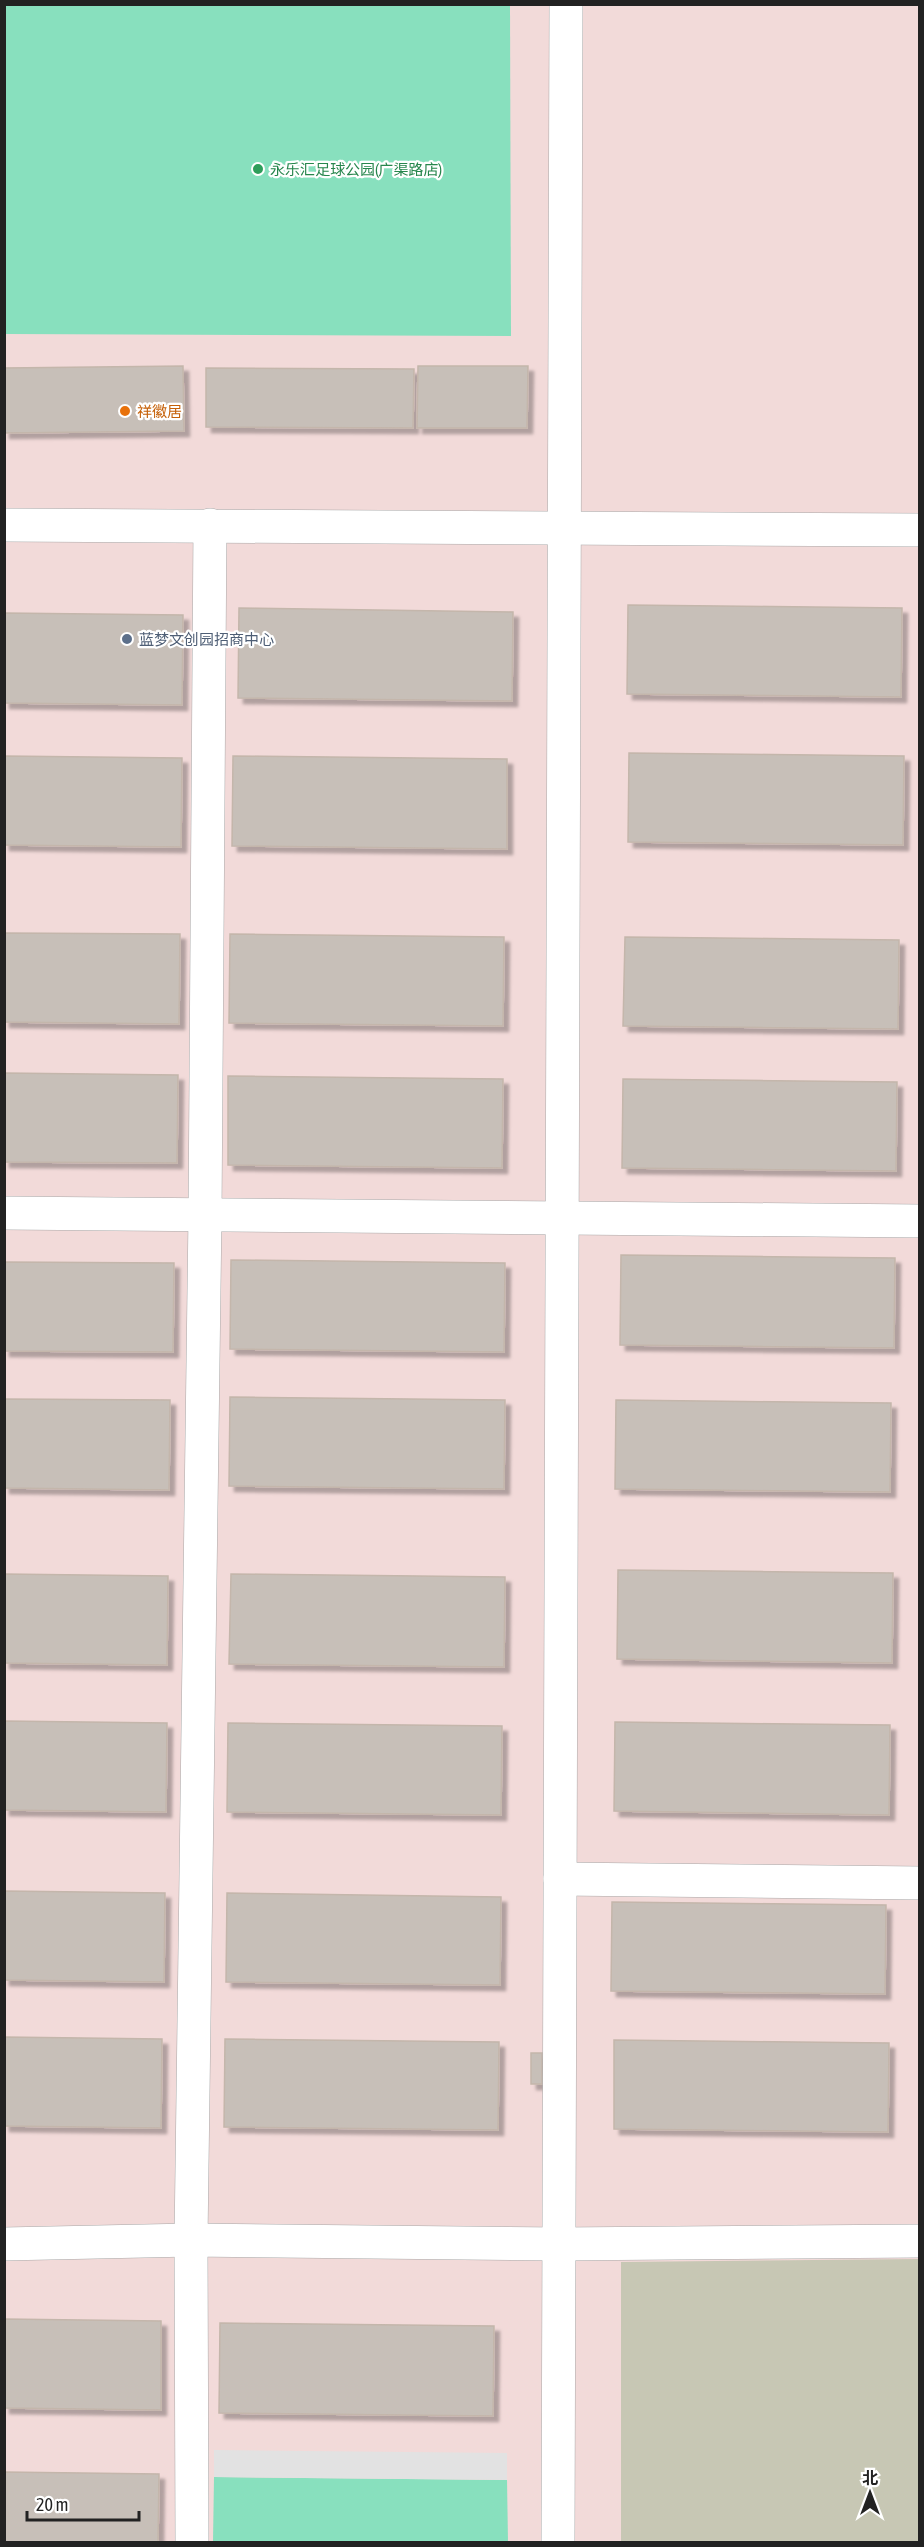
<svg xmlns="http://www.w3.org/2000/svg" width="924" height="2547" viewBox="0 0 924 2547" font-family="'Asap Condensed','Noto Sans SC',sans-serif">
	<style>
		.commercial { fill: #f2dad9 }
		.construction { fill: #c7c7b4 }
		.pitch { fill: #88e0be }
		.parking { fill: #e2e2e2 }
		.building { fill: #c7bfb8; stroke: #c4b6ab; stroke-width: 1.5; filter: url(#shadow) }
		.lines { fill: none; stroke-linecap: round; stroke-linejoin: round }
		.minor-casing { stroke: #a9a9a9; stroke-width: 34 }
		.minor { stroke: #fff; stroke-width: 33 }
		.leisure-dot { fill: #2e9e5b; stroke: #fff; stroke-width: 2 }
		.food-dot { fill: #e8710a; stroke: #fff; stroke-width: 2 }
		.service-dot { fill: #5c6f8a; stroke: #fff; stroke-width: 2 }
		.labels { text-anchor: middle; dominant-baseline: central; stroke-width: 4.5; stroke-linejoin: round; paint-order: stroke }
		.leisure-label { font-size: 15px; fill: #27864d; stroke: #fff; text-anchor: start }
		.food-label { font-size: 15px; fill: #c56008; stroke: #fff; text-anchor: start }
		.service-label { font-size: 15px; fill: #4e5e75; stroke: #fff; text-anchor: start }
	</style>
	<defs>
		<filter id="shadow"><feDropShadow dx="5.5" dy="5.5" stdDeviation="1.5" flood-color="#0004"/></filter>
	</defs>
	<rect width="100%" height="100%" fill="#f2efe9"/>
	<!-- commercial -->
	<rect class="commercial" x="5" y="5" width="914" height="2537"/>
	<!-- construction -->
	<polygon class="construction" points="919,2259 919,2542 621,2542 621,2262"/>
	<!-- pitch -->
	<g class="pitch">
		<polygon points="5,4 510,5 511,336 5,334"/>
		<polygon points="214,2477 507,2480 508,2542 213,2542"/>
	</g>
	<!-- parking -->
	<polygon class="parking" points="214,2450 507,2453 507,2480 214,2477"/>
	<!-- building -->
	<g class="building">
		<polygon points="183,366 184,431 4,433 4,368"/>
		<polygon points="418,366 528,366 527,428 417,428"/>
		<polygon points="206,368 414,369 413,428 206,427"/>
		<polygon points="628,605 902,608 901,697 627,694"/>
		<polygon points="239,608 513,612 512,701 238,698"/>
		<polygon points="4,613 183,615 182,705 4,703"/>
		<polygon points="629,753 904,756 903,845 628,842"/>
		<polygon points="4,756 182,758 181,847 4,845"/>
		<polygon points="233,756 507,759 507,849 232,846"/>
		<polygon points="4,933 180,934 179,1024 4,1022"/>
		<polygon points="230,934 504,937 503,1026 229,1023"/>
		<polygon points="625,937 899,940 898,1029 623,1026"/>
		<polygon points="4,1073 178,1075 177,1163 4,1162"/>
		<polygon points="228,1076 503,1079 502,1168 228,1165"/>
		<polygon points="623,1079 897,1082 896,1171 622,1168"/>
		<polygon points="621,1255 895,1258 894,1348 620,1345"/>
		<polygon points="231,1260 505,1263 504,1352 230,1349"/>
		<polygon points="4,1262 174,1263 173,1352 4,1351"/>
		<polygon points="230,1397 505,1400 504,1489 229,1486"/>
		<polygon points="4,1399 170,1400 169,1490 4,1488"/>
		<polygon points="616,1400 891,1403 890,1492 615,1489"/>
		<polygon points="618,1570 893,1573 892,1663 617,1659"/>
		<polygon points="4,1574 168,1576 167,1665 4,1663"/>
		<polygon points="231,1574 505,1577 504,1667 229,1664"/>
		<polygon points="4,1721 167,1723 166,1812 4,1810"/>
		<polygon points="615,1722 890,1725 889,1815 614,1811"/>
		<polygon points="228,1723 502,1726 501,1815 227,1812"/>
		<polygon points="4,1891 165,1893 164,1982 4,1980"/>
		<polygon points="227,1893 501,1897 500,1985 226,1982"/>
		<polygon points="612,1902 886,1905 885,1994 611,1991"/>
		<polygon points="4,2037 162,2039 161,2128 4,2126"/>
		<polygon points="225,2039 499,2042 498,2130 224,2127"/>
		<polygon points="614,2040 889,2043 888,2132 614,2129"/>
		<rect x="531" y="2053" width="11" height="31"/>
		<polygon points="4,2319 161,2321 161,2410 4,2408"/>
		<polygon points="220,2323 494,2326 493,2416 219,2413"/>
		<polygon points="4,2472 159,2474 158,2542 4,2542"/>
	</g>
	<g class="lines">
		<!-- minor casing -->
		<g class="minor-casing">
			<g id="minor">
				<polyline points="4,525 920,530"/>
				<polyline points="4,1213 920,1221"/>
				<polyline points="560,1879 920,1883"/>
				<polyline points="4,2244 191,2240 560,2244 920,2241"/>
				<polyline points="192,2542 191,2240 205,1216 210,525"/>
				<polyline points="558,2542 566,4"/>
			</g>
		</g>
		<!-- minor -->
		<use href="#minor" class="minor"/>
	</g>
	<!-- markers -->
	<circle class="leisure-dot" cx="258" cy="169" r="6"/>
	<circle class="food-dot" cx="125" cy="411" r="6"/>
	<circle class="service-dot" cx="127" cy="639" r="6"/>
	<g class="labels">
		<!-- leisure labels -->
		<g class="leisure-label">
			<text x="270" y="169">永乐汇足球公园(广渠路店)</text>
		</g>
		<!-- food labels -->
		<g class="food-label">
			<text x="137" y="411">祥徽居</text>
		</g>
		<!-- service labels -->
		<g class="service-label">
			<text x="139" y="639">蓝梦文创园招商中心</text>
		</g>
	</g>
	<!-- border -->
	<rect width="924" height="2547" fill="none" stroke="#222222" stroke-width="12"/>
	<!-- north arrow -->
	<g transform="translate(870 2493)" stroke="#ffffff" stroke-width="4.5" paint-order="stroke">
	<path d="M0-4.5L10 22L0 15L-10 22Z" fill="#222222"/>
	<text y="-9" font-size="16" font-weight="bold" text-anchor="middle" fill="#222222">北</text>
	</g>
	<!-- scale -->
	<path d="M27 2511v9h112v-9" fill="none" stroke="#222222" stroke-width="3"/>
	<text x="36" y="2511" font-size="18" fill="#222222" stroke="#ffffff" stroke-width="4.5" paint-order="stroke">20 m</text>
</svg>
